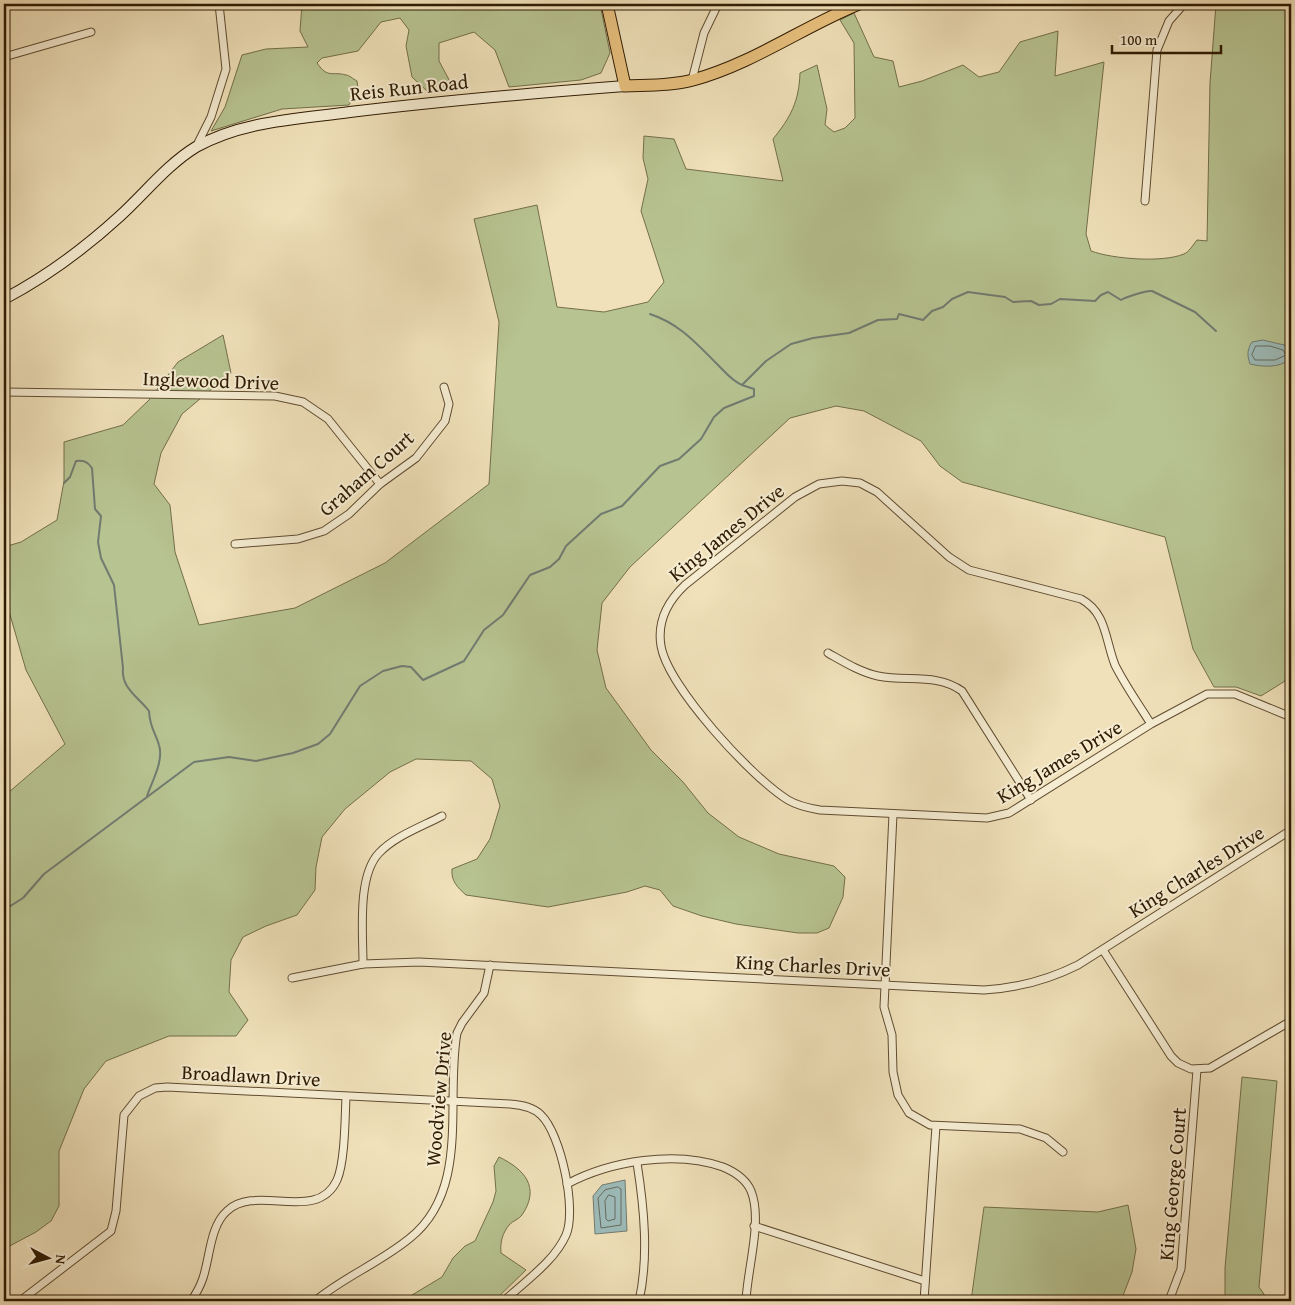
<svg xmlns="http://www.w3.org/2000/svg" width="1295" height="1305" viewBox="0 0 1295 1305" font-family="'Gentium Book Plus',serif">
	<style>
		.green { fill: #b7c391; stroke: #736f4a }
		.water { fill: #9dbbb9; stroke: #717b70 }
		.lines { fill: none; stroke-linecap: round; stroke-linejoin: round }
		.shore { stroke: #666b5e; stroke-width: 1 }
		.stream { stroke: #717b70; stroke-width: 2 }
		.street-casing { stroke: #5f4c30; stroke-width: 9 }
		.secondary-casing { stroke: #2f1b02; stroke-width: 12 }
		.primary-casing { stroke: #2f1b02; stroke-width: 13 }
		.street { stroke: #f5ecd2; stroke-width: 7 }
		.secondary { stroke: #f5ecd2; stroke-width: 10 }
		.primary { stroke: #e8c07d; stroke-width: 11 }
		.labels { text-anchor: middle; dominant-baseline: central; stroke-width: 4; stroke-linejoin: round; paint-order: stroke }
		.street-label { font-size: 20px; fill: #2f1b02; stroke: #f5ecd2 }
	</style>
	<rect width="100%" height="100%" fill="#f0e1ba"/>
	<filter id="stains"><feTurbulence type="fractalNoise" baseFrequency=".004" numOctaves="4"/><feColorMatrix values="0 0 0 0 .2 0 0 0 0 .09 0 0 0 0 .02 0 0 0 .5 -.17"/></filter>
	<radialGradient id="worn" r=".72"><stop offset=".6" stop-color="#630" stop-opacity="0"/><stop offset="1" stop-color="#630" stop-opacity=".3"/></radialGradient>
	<!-- green -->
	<g class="green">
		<path d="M 302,4 L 600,4 L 610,53 L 601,73 L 581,80 L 509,87 L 495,50 L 474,32 L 439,43 L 439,61 L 454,89 L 427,91 L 412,77 L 406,46 L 409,30 L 400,18 L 381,22 L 358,51 L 322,58 L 317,63 C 328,79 332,71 346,75 C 349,75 353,79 357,81 L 358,88 L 349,105 L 282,109 L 211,131 L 225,107 L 242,55 L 266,49 L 308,47 L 300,31 Z"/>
		<path d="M 1216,4 L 1291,4 L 1291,646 L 1285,681 L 1261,696 L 1236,687 L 1214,687 L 1193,649 L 1165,537 L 962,482 L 940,466 L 921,441 L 864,411 L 836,406 L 790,418 L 630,567 L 602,603 L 597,650 L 606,688 L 651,750 L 683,782 L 708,813 L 739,837 L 779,854 L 834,866 L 845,877 L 843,897 L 829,928 L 817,933 L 798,933 L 736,924 L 702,916 L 673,906 L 660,890 L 645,886 L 627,892 L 548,907 L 466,895 C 457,887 451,881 452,869 L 477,859 L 490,839 L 500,806 L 492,779 L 471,761 L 416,759 L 390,772 L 345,809 L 322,837 L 316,867 L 315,890 L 297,915 L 266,926 L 243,937 L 231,960 L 229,992 L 248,1020 L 236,1036 L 169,1036 L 106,1061 L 84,1089 L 59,1151 L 59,1206 L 51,1221 L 36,1232 L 4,1249 L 4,793 L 9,792 L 65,744 L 26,670 L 4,594 L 4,547 L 21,542 L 57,520 L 64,481 L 64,442 L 123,425 L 149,400 L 178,362 L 223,335 L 231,373 L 182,414 L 161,453 L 154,484 L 170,505 L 175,552 L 199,625 L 295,608 L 385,563 L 489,484 L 499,322 L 474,219 L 537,205 L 557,307 L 604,312 L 648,302 L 664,282 L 641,211 L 648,179 L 643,158 L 644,136 L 674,139 L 686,169 L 783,181 L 773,139 C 791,117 799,101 800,73 L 817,65 L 827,109 L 825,125 L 834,132 L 845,128 L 855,118 L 854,43 L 840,20 L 854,13 L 874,57 L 893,61 L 899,87 L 922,81 L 963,65 L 979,77 L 999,72 L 1020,42 L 1058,31 L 1055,76 L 1104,62 L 1086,234 L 1091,251 C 1113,259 1162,263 1184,254 C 1189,252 1193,245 1197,240 L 1207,241 L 1210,83 Z"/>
		<polygon points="1242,1077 1277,1081 1259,1287 1268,1300 1276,1301 1225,1301 1225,1268"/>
		<path d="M 499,1157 C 524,1169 541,1187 522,1215 C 519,1219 513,1221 510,1224 C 502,1233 500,1243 501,1253 L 526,1270 L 494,1301 L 402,1301 L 442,1277 L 453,1258 L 465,1246 L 475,1241 L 493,1202 L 496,1191 L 494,1166 Z"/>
		<polygon points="1128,1205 1136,1249 1132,1272 1121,1301 971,1301 984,1207 1098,1212"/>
	</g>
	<!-- water -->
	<g class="water">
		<path d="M 1263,340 L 1288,346 L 1290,352 L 1289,360 C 1278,368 1263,367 1250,364 C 1247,355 1247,350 1252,342 Z"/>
		<polygon points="625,1180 627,1231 595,1234 593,1196 602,1185"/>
	</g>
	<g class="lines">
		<!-- shore -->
		<g class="shore">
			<polygon points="1256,346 1270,346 1283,350 1286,355 1275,360 1255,360 1252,355"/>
			<polygon points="618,1187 621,1189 621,1225 601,1228 598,1198 605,1190"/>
			<polygon points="609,1195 615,1197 615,1219 608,1221 606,1219 605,1201"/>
		</g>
		<!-- stream -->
		<g class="stream">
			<path d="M 650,314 C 680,324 696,343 718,365 C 725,372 732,381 742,385"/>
			<path d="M 64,483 L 70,477 L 76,461 C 84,460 88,462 92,468 L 95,509 L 101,516 L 98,542 L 101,558 L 114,585 L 123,668 C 121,688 137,696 149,711 C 150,729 155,731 159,745 C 164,761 152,781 147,796"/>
			<path d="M 4,910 L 23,898 L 44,874 L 194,762 L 229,757 L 256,761 L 293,753 L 318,744 L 330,734 L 360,686 L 383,671 L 402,666 L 411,667 L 423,680 L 464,661 L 484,630 L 503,615 L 530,575 L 550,567 L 559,559 L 566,546 L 601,514 L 622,506 L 660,466 L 679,459 L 701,439 L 714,417 L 724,408 L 754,396 L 754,389 L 742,385 L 766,361 L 791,344 L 813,338 L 849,333 L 878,320 L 897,319 L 899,314 L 923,320 L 932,311 L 943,307 L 952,299 L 968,292 L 1005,297 L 1013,302 L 1031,301 L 1039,305 L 1051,304 L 1060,299 L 1095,301 L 1101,295 L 1108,292 L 1121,300 C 1126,297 1147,290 1152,291 L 1195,312 L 1216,331"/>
		</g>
		<!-- street casing -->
		<g class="street-casing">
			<g id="street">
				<polyline points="4,57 91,32"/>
				<polyline points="692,80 704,33 718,4"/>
				<polyline points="196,147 211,117 226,69 219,4"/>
				<polyline points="1145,201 1157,50 1169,21 1184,4"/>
				<polyline points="4,392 275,396 303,402 328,419 380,484"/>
				<polyline points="235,544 298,539 324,531 349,514 380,484 416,458 445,421 449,404 444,387"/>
				<path d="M 828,653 C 844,662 860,672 878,676 C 907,682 937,673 962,691 L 1031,800"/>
				<path d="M 1151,724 C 1139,705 1125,685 1115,665 C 1105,640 1107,613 1081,599 L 969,570 L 949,557 L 877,492 L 860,483 L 842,481 L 819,484 L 795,497 L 685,585 C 668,601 657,622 661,646 C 668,687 752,778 788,800 C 798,806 808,808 820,810 L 987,818 L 1009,813 L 1151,724 L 1207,694 L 1235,694 L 1291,717"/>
				<polyline points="893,814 884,1007 892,1035 893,1072 898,1095 909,1113 930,1125 1020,1129 1046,1138 1063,1152"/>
				<polyline points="1103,950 1171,1056 1178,1063 1191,1069 1210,1068 1291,1021"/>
				<path d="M 363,964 C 363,933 357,876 379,853 C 395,836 421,827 442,816"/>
				<path d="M 292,978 L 363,964 L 419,962 L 984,990 C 1018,988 1048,980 1078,965 L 1291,830"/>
				<path d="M 637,1163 C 644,1207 649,1257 639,1301"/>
				<path d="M 567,1184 C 610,1161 676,1150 723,1167 C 735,1172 746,1179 751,1191 C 763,1220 747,1270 746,1301"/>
				<polyline points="754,1226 925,1281"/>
				<polyline points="1170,1298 1181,1269 1197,1070"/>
				<path d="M 20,1301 L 111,1231 L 116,1211 L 124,1115 L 139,1096 L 155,1088 L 167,1087 L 510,1104 C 522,1105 533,1107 541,1115 C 561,1134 577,1210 566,1235 C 554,1262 525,1281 504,1301"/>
				<path d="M 191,1301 C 196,1294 200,1287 203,1278 C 210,1257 210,1226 227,1211 C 256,1183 317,1224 337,1180 C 345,1162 345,1118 346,1097"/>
				<path d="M 315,1301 C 344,1277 381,1262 410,1238 C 471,1189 445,1100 457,1033 L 462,1023 L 484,993 L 490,965"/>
				<polyline points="924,1301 936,1126"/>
			</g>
		</g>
		<!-- secondary casing -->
		<g class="secondary-casing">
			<path id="secondary" d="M 4,299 C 46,277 85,248 120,216 C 145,193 168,164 196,147 C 242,121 298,119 350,112 C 441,101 533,93 625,86"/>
		</g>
		<!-- primary casing -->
		<g class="primary-casing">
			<path id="primary" d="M 607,4 L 625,86 C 647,85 671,86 693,80 C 752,64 803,27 859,4"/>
		</g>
		<!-- street -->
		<use href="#street" class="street"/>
		<!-- secondary -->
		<use href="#secondary" class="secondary"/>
		<!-- primary -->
		<use href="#primary" class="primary"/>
	</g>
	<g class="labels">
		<!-- street labels -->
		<g class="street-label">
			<text transform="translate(409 87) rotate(-6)">Reis Run Road</text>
			<text transform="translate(211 380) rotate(2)">Inglewood Drive</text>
			<text transform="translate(366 473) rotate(-41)">Graham Court</text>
			<text transform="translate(726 532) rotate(-39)">King James Drive</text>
			<text transform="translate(1059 761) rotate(-31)">King James Drive</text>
			<text transform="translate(1196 871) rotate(-32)">King Charles Drive</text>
			<text transform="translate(813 965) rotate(3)">King Charles Drive</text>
			<text transform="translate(251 1075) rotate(3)">Broadlawn Drive</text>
			<text transform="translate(438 1099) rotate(-85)">Woodview Drive</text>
			<text transform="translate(1172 1184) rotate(-85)">King George Court</text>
		</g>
	</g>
	<!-- margin -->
	<rect width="1295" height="1305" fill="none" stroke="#f0e1ba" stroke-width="20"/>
	<rect x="5" y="5" width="1285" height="1295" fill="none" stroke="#2f1b02" stroke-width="2.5"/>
	<rect x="10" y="10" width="1275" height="1285" fill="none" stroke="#2f1b02"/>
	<!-- north arrow -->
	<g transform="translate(48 1258) rotate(96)" stroke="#f5ecd2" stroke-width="4" paint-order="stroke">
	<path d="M0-4L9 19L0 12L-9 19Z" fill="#2f1b02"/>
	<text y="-8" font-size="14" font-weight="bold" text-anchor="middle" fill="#2f1b02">N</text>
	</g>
	<!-- scale -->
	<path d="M1112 45v8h109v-8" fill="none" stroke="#2f1b02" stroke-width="2.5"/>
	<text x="1120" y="45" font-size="15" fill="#2f1b02" stroke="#f5ecd2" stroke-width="4" paint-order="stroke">100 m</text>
	<rect width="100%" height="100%" filter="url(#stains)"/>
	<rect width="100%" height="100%" fill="url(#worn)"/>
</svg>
